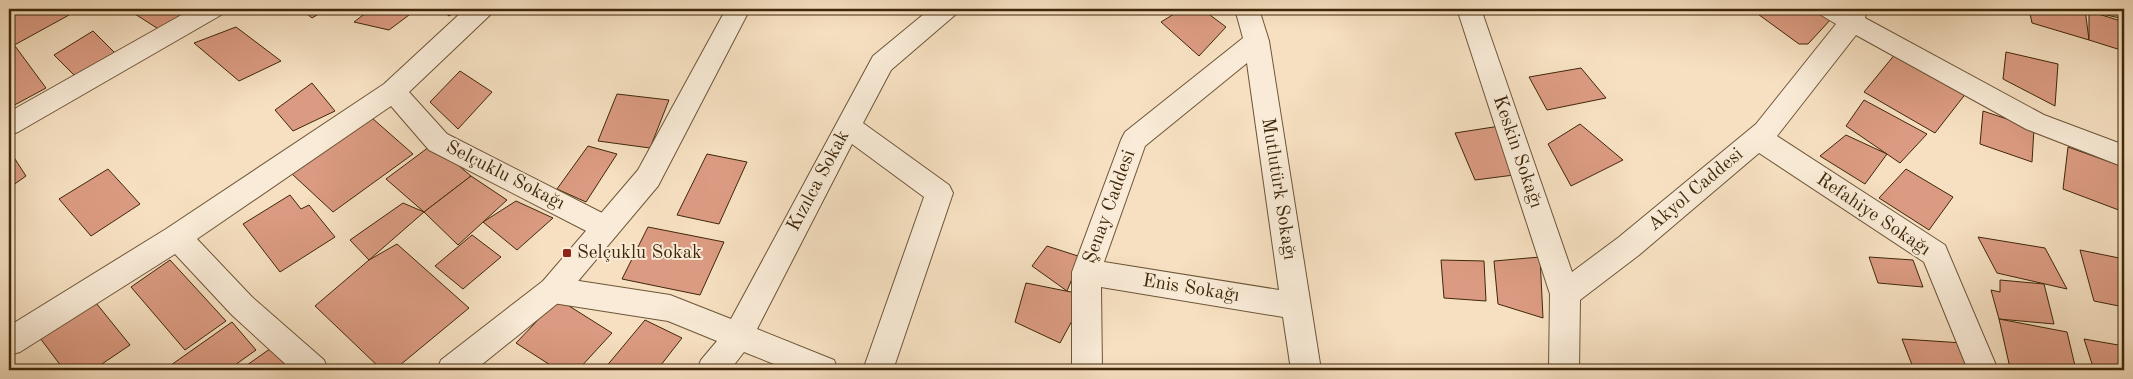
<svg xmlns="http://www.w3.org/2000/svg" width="2133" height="379" viewBox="0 0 2133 379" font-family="'Old Standard TT',serif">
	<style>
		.building { fill: #db9b82; stroke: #3f2709 }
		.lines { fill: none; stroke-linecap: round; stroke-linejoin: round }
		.minor-casing { stroke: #6d5537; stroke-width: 2 }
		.tertiary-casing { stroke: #6d5537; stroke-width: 2 }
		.minor { fill: #f9ebd7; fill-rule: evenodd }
		.tertiary { fill: #f9ebd7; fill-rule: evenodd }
		.poi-dot { fill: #8f2418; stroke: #f9ebd7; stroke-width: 2 }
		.labels { text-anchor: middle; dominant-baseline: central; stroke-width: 4; stroke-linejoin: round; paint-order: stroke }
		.street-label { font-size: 19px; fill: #3f2709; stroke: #f9ebd7 }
		.poi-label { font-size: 19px; fill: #3f2709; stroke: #f9ebd7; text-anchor: start }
	</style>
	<rect width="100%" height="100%" fill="#f6e0c1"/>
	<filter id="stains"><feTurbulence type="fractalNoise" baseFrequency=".004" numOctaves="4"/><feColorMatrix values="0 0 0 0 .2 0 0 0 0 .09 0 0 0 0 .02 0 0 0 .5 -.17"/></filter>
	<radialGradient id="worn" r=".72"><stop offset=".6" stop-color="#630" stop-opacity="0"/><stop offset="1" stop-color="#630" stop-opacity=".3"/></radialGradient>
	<!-- building -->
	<g class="building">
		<polygon points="9,9 63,9 69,15 9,48"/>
		<polygon points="142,9 191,9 160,30 135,14"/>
		<polygon points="301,9 327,9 312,18"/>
		<polygon points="371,9 417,9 389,30 354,22"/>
		<polygon points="440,9 459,9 449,16"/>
		<polygon points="1182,9 1202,9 1226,27 1199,56 1161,22"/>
		<polygon points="1751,9 1816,9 1832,18 1808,44 1799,44"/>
		<polygon points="2029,9 2085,9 2089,40 2032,23"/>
		<polygon points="2084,9 2124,9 2124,19 2089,11"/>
		<polygon points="2089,11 2124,22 2124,51 2089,40"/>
		<polygon points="236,27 281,61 239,81 194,43"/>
		<polygon points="93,31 117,55 78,79 54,55"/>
		<polygon points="15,46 46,88 9,108 9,49"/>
		<polygon points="2006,52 2058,64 2055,106 2003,79"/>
		<polygon points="1896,53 1967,92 1935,133 1864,92"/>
		<polygon points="1581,68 1606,98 1547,110 1529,77"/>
		<polygon points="460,71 492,92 458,129 430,102"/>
		<polygon points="312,83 335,111 293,131 275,110"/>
		<polygon points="617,94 669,100 650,148 598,141"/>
		<polygon points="1864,100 1927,134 1900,163 1846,126"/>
		<polygon points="1983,111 2034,128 2032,162 1980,144"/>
		<polygon points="372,118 413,154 333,212 292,174"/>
		<polygon points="1580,124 1623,160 1571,186 1548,144"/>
		<polygon points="1500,126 1514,175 1475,180 1455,133"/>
		<polygon points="1846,135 1887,154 1865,184 1820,156"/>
		<polygon points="433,144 471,176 424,212 386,179"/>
		<polygon points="588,146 617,154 586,202 557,189"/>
		<polygon points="2068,147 2124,167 2124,212 2063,189"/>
		<polygon points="707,154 747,162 719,224 677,215"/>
		<polygon points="13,156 26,176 9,188 9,158"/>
		<polygon points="108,169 140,204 91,236 59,199"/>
		<polygon points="1906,169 1953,197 1929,230 1879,198"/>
		<polygon points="471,176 507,200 458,245 424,212"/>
		<polygon points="290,195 301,209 309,205 335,237 280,272 243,224"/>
		<polygon points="516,201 553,218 517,250 483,222"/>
		<polygon points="403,203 424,212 369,260 350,240"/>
		<polygon points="648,227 724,242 700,295 622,279"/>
		<polygon points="472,235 501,257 463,289 435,266"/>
		<polygon points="1978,237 2045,248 2067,289 1997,273"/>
		<polygon points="397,244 469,308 394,370 382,370 315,306 369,260"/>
		<polygon points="1047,246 1081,257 1067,291 1032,266"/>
		<polygon points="2080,250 2124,259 2124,307 2094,301"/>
		<polygon points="1540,257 1543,318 1498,304 1494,261"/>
		<polygon points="1869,257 1913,260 1923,287 1878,283"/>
		<polygon points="170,260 226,321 185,350 131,287"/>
		<polygon points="1441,260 1484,261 1486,301 1444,298"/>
		<polygon points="2000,280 2044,284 2054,324 1999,319 1991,290 2000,292"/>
		<polygon points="1026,283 1086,295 1060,343 1015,322"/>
		<polygon points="92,298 130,345 93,370 64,370 37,334"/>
		<polygon points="558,299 612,333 578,370 558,370 516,343"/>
		<polygon points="1999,319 2067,332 2076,370 2019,370 2010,368"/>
		<polygon points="645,320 682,338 657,370 609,370 605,368"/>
		<polygon points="232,322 256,350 228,370 164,370"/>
		<polygon points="1902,339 1963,343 1974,370 1914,370"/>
		<polygon points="2084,339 2124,346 2124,370 2094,370"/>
		<polygon points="274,346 293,370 240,370"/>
	</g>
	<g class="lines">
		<!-- minor casing -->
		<g class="minor-casing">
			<g id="minor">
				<polygon points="192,9 224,9 221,15 18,132 9,135 9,112"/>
				<polygon points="465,9 493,9 490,15 409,92 447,134 616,220 620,228 616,236 606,240 596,236 429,150 391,106 197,239 252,297 324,360 328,370 292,370 232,315 175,254 20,352 9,355 9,326 166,229 384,84"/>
				<polygon points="930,9 958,9 955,15 891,70 863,123 949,185 953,193 893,370 863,370 924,197 852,144 757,329 834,360 838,370 789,370 744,352 730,370 697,370 701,360 717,341 668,321 553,303 543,299 538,290 543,281 553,277 670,295 731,319 873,56"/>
				<path d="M 1235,9 L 1259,9 L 1269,41 L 1321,370 L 1291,370 L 1283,317 L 1101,287 L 1102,370 L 1072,370 L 1072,272 L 1121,140 L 1125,132 L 1243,38 ZM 1247,63 L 1279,290 L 1104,262 L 1145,146 Z"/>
				<polygon points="1457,9 1481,9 1572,272 1619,237 1756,124 1836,24 1821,15 1818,9 1867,9 1865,18 2044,115 2124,145 2124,167 2026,129 1856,35 1777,136 1945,245 1998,370 1968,370 1924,262 1759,153 1639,255 1580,300 1579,370 1549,370 1550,294"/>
			</g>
		</g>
		<!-- tertiary casing -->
		<g class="tertiary-casing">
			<polygon id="tertiary" points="726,9 750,9 658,186 563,299 475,370 437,370 441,360 543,281 638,170"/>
		</g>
		<!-- minor -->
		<use href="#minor" class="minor"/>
		<!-- tertiary -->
		<use href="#tertiary" class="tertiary"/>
	</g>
	<!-- markers -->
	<rect class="poi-dot" x="562" y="248" width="10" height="10" rx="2.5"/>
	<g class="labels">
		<!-- street labels -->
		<g class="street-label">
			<text transform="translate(1517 152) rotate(71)">Keskin Sokağı</text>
			<text transform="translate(505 176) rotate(27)">Selçuklu Sokağı</text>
			<text transform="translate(819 181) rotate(-62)">Kızılca Sokak</text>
			<text transform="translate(1278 189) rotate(81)">Mutlutürk Sokağı</text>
			<text transform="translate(1696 190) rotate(-40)">Akyol Caddesi</text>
			<text transform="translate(1110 207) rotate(-70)">Şenay Caddesi</text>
			<text transform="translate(1873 215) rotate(34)">Refahiye Sokağı</text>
			<text transform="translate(1191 289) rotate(9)">Enis Sokağı</text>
		</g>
		<!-- poi labels -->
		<g class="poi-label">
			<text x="577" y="253">Selçuklu Sokak</text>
		</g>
	</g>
	<!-- margin -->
	<rect width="2133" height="379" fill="none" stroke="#f6e0c1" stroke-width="30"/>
	<rect x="10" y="10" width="2113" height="359" fill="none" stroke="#3f2709" stroke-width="2.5"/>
	<rect x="15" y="15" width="2103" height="349" fill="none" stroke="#3f2709"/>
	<rect width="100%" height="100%" filter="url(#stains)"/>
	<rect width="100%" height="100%" fill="url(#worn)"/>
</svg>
